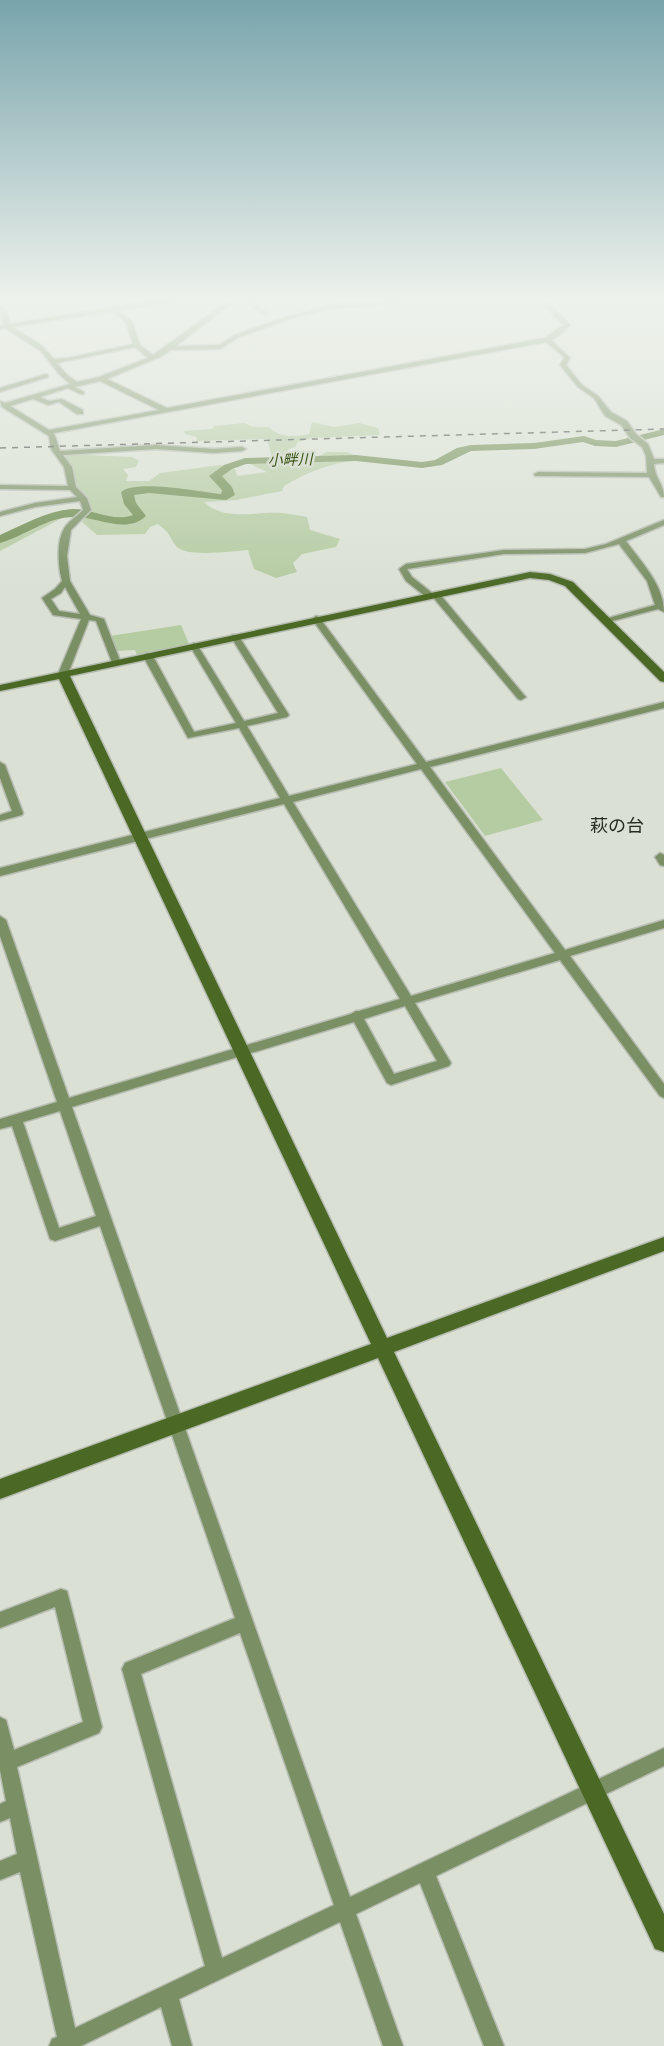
<svg xmlns="http://www.w3.org/2000/svg" width="664" height="2046" viewBox="0 0 664 2046" font-family="'DM Sans','Noto Sans JP',sans-serif">
	<style>
		.green { fill: #b5cba2 }
		.lines { fill: none; stroke-linecap: round; stroke-linejoin: round }
		.river { fill: #708d52; fill-rule: evenodd }
		.street-casing { stroke: #b6bcb1; stroke-width: 3 }
		.secondary-casing { stroke: #b6bcb1; stroke-width: 3 }
		.street { fill: #7a9064; fill-rule: evenodd }
		.secondary { fill: #4b6925; fill-rule: evenodd }
		.rail { stroke: #444741; stroke-width: 1.5; stroke-dasharray: 6 6; stroke-linecap: butt }
		.labels { text-anchor: middle; dominant-baseline: central; stroke-width: 5; stroke-linejoin: round; paint-order: stroke }
		.far-water-label { font-size: 15px; font-style: italic; fill: #3a5615; stroke: #dae1d4 }
		.neighbourhood-label { font-size: 18px; fill: #262b22; stroke: #dae1d4 }
	</style>
	<rect width="100%" height="100%" fill="#dae1d4"/>
	<!-- green -->
	<g class="green">
		<path d="M 312,422 L 334,427 L 359,423 L 378,428 L 380,435 L 313,438 L 297,442 L 296,447 L 289,449 L 286,453 C 297,457 317,460 326,452 L 346,452 L 358,456 L 356,460 C 326,465 310,471 284,486 L 282,491 L 236,500 L 204,502 C 225,522 257,511 283,513 C 291,514 299,516 307,517 L 310,530 L 340,539 L 336,547 L 302,554 L 293,563 L 297,572 L 276,578 L 254,569 L 248,550 C 233,551 185,558 176,546 C 168,535 172,535 158,524 L 150,527 L 145,534 L 97,535 L 82,522 L 91,508 L 86,498 L 74,487 L 70,466 L 63,454 L 132,457 L 139,461 L 136,467 L 123,469 L 128,475 L 126,481 L 149,481 L 160,473 L 220,465 L 235,469 L 237,476 L 267,472 L 250,464 L 272,457 L 267,439 L 196,441 L 197,437 L 185,434 L 184,431 L 212,429 L 214,426 L 244,423 L 254,427 L 269,427 C 279,438 296,437 309,434 Z"/>
		<polygon points="64,517 0,551 0,538"/>
		<polygon points="181,625 189,644 137,655 135,650 115,651 110,636"/>
		<polygon points="501,768 543,820 485,836 445,782"/>
	</g>
	<g class="lines">
		<!-- river -->
		<path class="river" d="M 664,429 L 664,435 L 616,447 L 595,446 L 583,442 L 534,449 L 471,451 L 442,465 L 422,468 L 356,461 L 246,464 L 232,469 L 222,476 L 232,487 L 235,495 L 226,500 L 149,493 L 134,495 L 136,503 L 146,516 C 126,535 97,516 74,517 C 47,517 25,536 0,543 L 0,535 C 23,525 46,511 72,509 C 92,508 113,523 133,515 L 124,504 L 121,492 C 137,479 199,492 221,494 L 222,490 L 209,476 L 224,465 L 245,458 L 356,455 L 422,462 L 435,460 L 457,448 L 471,445 L 534,443 L 584,436 L 596,440 L 616,441 Z"/>
		<!-- street casing -->
		<g class="street-casing">
			<g id="street">
				<path d="M 148,301 L 183,301 L 119,310 L 132,321 L 140,345 L 153,355 L 228,301 L 235,301 L 176,346 L 219,345 L 235,335 L 289,316 L 330,305 L 400,301 L 397,303 L 330,309 L 293,318 L 239,337 L 220,349 L 171,350 L 162,356 L 107,379 L 167,408 L 545,338 L 563,325 L 541,301 L 547,301 L 570,325 L 561,334 L 551,340 L 570,358 L 566,365 L 582,385 L 598,396 L 611,412 L 627,421 L 636,434 L 648,444 L 654,459 L 664,459 L 664,463 L 654,464 C 655,479 664,484 664,497 L 661,497 L 649,477 L 535,476 L 534,474 L 538,472 L 647,473 L 646,456 L 642,447 L 630,438 L 621,425 L 605,416 L 594,398 L 578,387 L 560,365 L 564,358 L 563,356 L 546,342 L 54,433 L 60,451 L 156,445 L 214,449 L 242,447 L 246,449 L 242,451 L 214,453 L 156,449 L 63,455 L 72,467 L 76,487 L 87,498 L 91,510 L 71,530 L 67,556 L 70,581 L 90,615 L 104,619 L 121,663 L 116,666 L 113,665 L 96,621 L 89,620 L 68,674 L 63,677 L 60,676 L 58,674 L 81,619 L 53,615 L 42,598 L 55,589 L 62,581 C 58,566 56,540 65,527 C 70,520 77,516 83,510 L 80,501 L 35,507 L 0,516 L 0,512 L 35,503 L 77,497 L 70,490 L 0,489 L 0,485 L 68,486 L 64,467 L 51,449 L 49,436 L 2,407 L 0,401 L 5,403 L 70,384 L 59,374 L 41,351 L 5,328 L 0,329 L 0,325 L 3,325 L 0,305 L 7,311 L 10,324 ZM 113,311 L 126,322 L 133,344 L 68,358 L 54,359 L 41,345 L 12,327 ZM 135,347 L 148,358 L 99,377 L 77,382 L 67,375 L 57,363 ZM 100,381 L 159,410 L 49,430 L 10,406 L 33,399 L 48,405 L 59,402 L 77,414 L 83,414 L 83,410 L 62,399 L 49,401 L 40,397 L 68,388 L 80,394 L 84,394 L 84,392 L 75,387 ZM 65,587 L 80,614 L 59,611 L 51,599 L 61,593 Z"/>
				<polygon points="249,301 255,301 259,308 268,313 265,315 255,310"/>
				<polygon points="46,374 48,375 48,377 0,392 0,388"/>
				<path d="M 664,520 L 664,525 L 626,541 C 641,562 664,585 664,612 L 658,609 L 605,623 L 601,620 L 655,605 L 647,581 L 619,544 L 585,553 L 504,554 L 407,569 L 412,577 L 432,593 L 438,592 L 524,695 L 526,697 L 521,700 L 518,699 L 432,596 L 426,597 L 406,581 L 399,569 L 406,564 L 504,550 L 585,549 L 606,544 Z"/>
				<path d="M 316,616 L 319,617 L 426,762 L 664,702 L 664,708 L 430,767 L 565,950 L 664,920 L 664,928 L 570,956 L 664,1084 L 664,1098 L 660,1096 L 560,960 L 415,1003 L 451,1063 L 449,1066 L 391,1085 L 387,1083 L 354,1022 L 72,1107 L 350,1897 L 664,1748 L 664,1766 L 436,1876 L 504,2046 L 484,2046 L 420,1883 L 356,1914 L 403,2046 L 383,2046 L 340,1922 L 179,1999 L 192,2046 L 172,2046 L 161,2007 L 81,2046 L 49,2046 L 52,2039 L 57,2037 L 20,1872 L 0,1880 L 0,1861 L 17,1854 L 10,1818 L 0,1822 L 0,1804 L 6,1801 L 0,1770 L 0,1717 L 6,1720 L 14,1750 L 83,1722 L 55,1607 L 0,1628 L 0,1612 L 61,1589 L 67,1591 L 102,1727 L 99,1733 L 17,1767 L 75,2028 L 205,1966 L 122,1669 L 125,1663 L 235,1618 L 100,1226 L 55,1241 L 50,1239 L 12,1126 L 0,1129 L 0,1119 L 57,1102 L 0,936 L 0,916 L 6,920 L 69,1098 L 351,1014 L 356,1011 L 359,1011 L 400,999 L 284,804 L 0,876 L 0,868 L 280,798 L 239,728 L 188,738 L 143,656 L 145,654 L 148,653 L 153,656 L 194,732 L 236,723 L 190,646 L 194,643 L 198,646 L 244,721 L 278,713 L 231,637 L 232,635 L 238,635 L 289,715 L 287,717 L 247,726 L 289,796 L 417,764 L 312,619 ZM 421,769 L 555,953 L 411,996 L 293,802 ZM 405,1006 L 437,1061 L 394,1074 L 364,1019 ZM 60,1111 L 96,1216 L 59,1228 L 23,1122 ZM 240,1633 L 334,1905 L 222,1958 L 141,1674 Z"/>
				<polygon points="0,762 5,765 23,813 22,815 0,821 0,815 12,811 0,778"/>
				<polygon points="660,853 664,855 664,866 660,865 655,857"/>
			</g>
		</g>
		<!-- secondary casing -->
		<g class="secondary-casing">
			<polygon id="secondary" points="530,572 550,574 573,582 664,672 664,682 660,681 565,586 549,580 530,578 70,676 387,1338 664,1237 664,1251 394,1352 664,1914 664,1952 655,1949 378,1358 0,1499 0,1479 371,1344 59,679 0,691 0,685"/>
		</g>
		<!-- street -->
		<use href="#street" class="street"/>
		<!-- secondary -->
		<use href="#secondary" class="secondary"/>
		<!-- rail -->
		<polyline class="rail" points="0,448 664,429"/>
	</g>
	<!-- sky -->
	<linearGradient id="sky" x2="0" y2="1"><stop stop-color="#78a4ac"/><stop offset="0.51" stop-color="#eef2ec"/><stop offset="1" stop-color="#eef2ec" stop-opacity="0"/></linearGradient>
	<rect width="664" height="587" fill="url(#sky)"/>
	<g class="labels">
		<!-- far-water labels -->
		<g class="far-water-label">
			<text transform="translate(290 460) rotate(-2)">小畔川</text>
		</g>
		<!-- neighbourhood labels -->
		<g class="neighbourhood-label">
			<text x="617" y="826">萩の台</text>
		</g>
	</g>
</svg>
